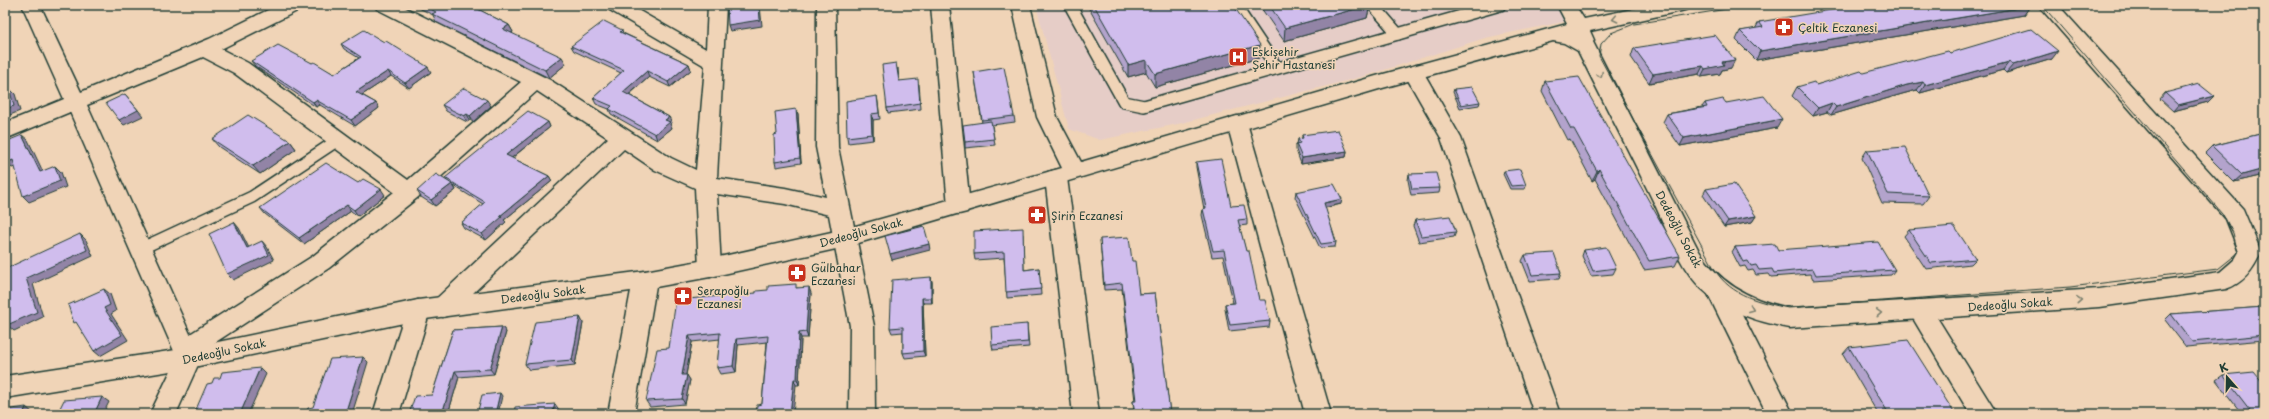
<svg xmlns="http://www.w3.org/2000/svg" width="2269" height="419" viewBox="0 0 2269 419" font-family="'Playpen Sans',sans-serif">
	<style>
		.built { fill: #e6cdc7 }
		.lines { fill: none; stroke-linecap: round; stroke-linejoin: round }
		.service-casing { stroke: #1f3d34; stroke-width: 14 }
		.minor-casing { stroke: #1f3d34; stroke-width: 3 }
		.tertiary-casing { stroke: #1f3d34; stroke-width: 3 }
		.service { stroke: #f0d4b7; stroke-width: 11 }
		.minor { fill: #f0d4b7; fill-rule: evenodd }
		.tertiary { fill: #f0d4b7; fill-rule: evenodd }
		.tram { stroke: #1f3d34; stroke-width: 1 }
		.wall { fill: #b3a3cc; stroke: #1f3d34 }
		.shaded-wall { fill: #9284a6; stroke: #1f3d34 }
		.building { fill: #d0bded; stroke: #1f3d34 }
		.oneway { stroke: #7d816f }
		.labels { text-anchor: middle; dominant-baseline: central; stroke-width: 3; stroke-linejoin: round; paint-order: stroke }
		.poi-label { font-size: 11px; fill: #1f3d34; stroke: #f0d4b7; text-anchor: start }
		.street-label { font-size: 11px; fill: #1f3d34; stroke: #f0d4b7 }
	</style>
	<rect width="100%" height="100%" fill="#f0d4b7"/>
	<filter id="ink" filterUnits="userSpaceOnUse"><feTurbulence type="fractalNoise" baseFrequency=".025" numOctaves="2"/><feDisplacementMap in="SourceGraphic" scale="8" xChannelSelector="R" yChannelSelector="G"/><feConvolveMatrix kernelMatrix="1 2 1 2 8 2 1 2 1" color-interpolation-filters="sRGB"/></filter>
	<g filter="url(#ink)">
		<!-- built -->
		<polygon class="built" points="1036,5 1557,5 1568,21 1485,38 1365,76 1178,124 1100,140 1069,129"/>
		<g class="lines">
			<!-- service casing -->
			<g class="service-casing">
				<g id="service">
					<polyline points="1070,5 1124,102 1144,106 1500,5"/>
					<polyline points="1373,5 1398,34"/>
					<polyline points="1240,13 1277,68"/>
					<polyline points="140,249 252,197 338,140"/>
				</g>
			</g>
			<!-- minor casing -->
			<g class="minor-casing">
				<g id="minor">
					<path d="M 22,5 L 40,5 L 81,92 L 209,39 L 278,5 L 303,5 L 301,9 L 221,49 L 248,63 L 408,180 L 521,82 L 377,9 L 375,5 L 400,5 L 550,80 L 671,158 L 696,170 L 705,66 L 608,9 L 606,5 L 629,5 L 706,49 L 708,5 L 726,5 L 717,178 L 785,188 L 826,197 L 816,147 L 817,5 L 835,5 L 838,147 L 874,326 L 875,414 L 849,414 L 850,326 L 829,215 L 785,204 L 717,194 L 721,268 L 718,274 L 710,277 L 702,274 L 699,268 L 695,188 L 655,170 L 624,149 L 451,314 L 443,317 L 435,314 L 431,307 L 435,300 L 608,138 L 537,91 L 417,198 L 329,268 L 199,353 L 201,358 L 176,414 L 150,414 L 177,358 L 70,112 L 5,139 L 5,123 L 64,99 ZM 203,57 L 234,73 L 394,192 L 313,256 L 190,334 L 87,105 Z"/>
					<polygon points="931,5 949,5 970,206 967,212 959,214 951,212 948,206"/>
					<polygon points="1414,66 1421,68 1461,138 1560,414 1534,414 1441,138 1404,73 1407,68"/>
					<polygon points="1237,116 1244,118 1247,123 1331,414 1305,414 1227,123 1230,118"/>
					<polygon points="1056,170 1064,172 1067,178 1099,414 1073,414 1045,178 1048,172"/>
					<polygon points="645,271 653,273 657,280 634,414 608,414 633,280 637,273"/>
					<polygon points="1717,279 1725,281 1793,414 1767,414 1705,288 1709,281"/>
					<polygon points="418,300 426,303 430,310 399,414 373,414 406,310 410,303"/>
					<polygon points="1920,300 1928,303 1997,414 1970,414 1908,310 1912,303"/>
				</g>
			</g>
			<!-- tertiary casing -->
			<g class="tertiary-casing">
				<path id="tertiary" d="M 1012,5 L 1030,5 L 1057,117 L 1081,162 L 1376,76 L 1567,24 L 1557,5 L 1575,5 L 1584,19 L 1652,5 L 1690,5 L 1688,9 L 1681,11 L 1590,31 L 1594,40 L 1593,42 L 1699,251 C 1720,284 1751,301 1790,308 L 2099,289 L 2220,272 L 2235,259 L 2239,252 L 2226,219 L 2038,5 L 2058,5 L 2243,209 L 2261,252 C 2254,269 2244,283 2226,289 L 2099,307 L 1790,328 C 1758,322 1726,312 1702,289 C 1679,267 1669,235 1656,207 C 1631,155 1604,103 1578,51 L 1564,43 L 1553,41 L 1379,89 L 845,247 L 710,277 L 645,289 L 418,320 L 189,368 L 5,398 L 5,376 L 189,348 L 418,300 L 645,271 L 710,259 L 845,229 L 1062,168 L 1037,117 Z"/>
			</g>
			<!-- service -->
			<use href="#service" class="service"/>
			<!-- minor -->
			<use href="#minor" class="minor"/>
			<!-- tertiary -->
			<use href="#tertiary" class="tertiary"/>
			<!-- tram -->
			<path class="tram" d="M 1752,5 L 1634,24 L 1611,33 L 1601,44 L 1599,56 L 1715,270 C 1731,296 1760,302 1788,308 L 2070,287 L 2218,269 L 2238,253 L 2233,233 L 2222,213 L 2042,5"/>
		</g>
		<!-- wall -->
		<g class="wall">
			<polygon points="413,5 470,5 509,25 513,32 511,33 566,64 549,78 436,22 433,15"/>
			<polygon points="1087,5 1233,5 1259,58 1155,87 1146,72 1128,77"/>
			<polygon points="1259,5 1370,5 1367,18 1284,41"/>
			<polygon points="2030,6 2024,15 1756,60 1736,40 1740,31 1755,29 1759,22"/>
			<polygon points="622,30 623,33 689,64 691,70 670,87 649,77 629,95 669,117 672,123 670,124 672,128 657,140 611,114 609,109 596,104 593,98 621,73 574,51 571,46"/>
			<polygon points="341,44 431,72 409,88 391,76 362,95 376,103 379,108 355,126 320,105 316,107 255,66 251,61 312,63 334,74 359,58 344,49"/>
			<polygon points="1634,48 1731,68 1722,70 1720,74 1701,77 1699,74 1649,83 1631,57"/>
			<polygon points="1950,53 2052,59 2006,73 2003,70 1920,93 1917,90 1902,94 1831,115 1827,112 1813,116 1792,96 1797,87 1816,85"/>
			<polygon points="898,68 899,81 919,84 921,109 888,113 887,108"/>
			<polygon points="974,72 1014,116 1015,122 992,125 995,145 965,148 965,142 982,123"/>
			<polygon points="1545,81 1680,256 1675,266 1644,270 1595,179 1592,181 1570,139 1567,140 1542,91"/>
			<polygon points="1454,89 1480,102 1479,105 1460,108 1453,92"/>
			<polygon points="2165,93 2214,96 2208,102 2173,111 2160,99"/>
			<polygon points="877,96 878,102 880,119 873,120 873,140 848,143 847,137"/>
			<polygon points="1705,103 1726,103 1777,128 1680,146 1663,122 1667,114 1702,107"/>
			<polygon points="442,105 491,106 473,122 470,120 467,122 446,111"/>
			<polygon points="796,109 798,114 801,163 776,167 775,162"/>
			<polygon points="548,122 550,127 512,158 549,176 552,181 504,220 506,222 486,240 464,228 461,223 483,204 454,186 456,190 435,206 421,197 417,191 447,181 445,178"/>
			<polygon points="2264,133 2264,175 2234,182 2205,153 2212,146"/>
			<polygon points="1302,135 1347,151 1346,157 1301,164 1296,150 1296,144 1297,144 1298,139 1302,138"/>
			<polygon points="212,139 290,141 296,149 260,174 219,147"/>
			<polygon points="1867,150 1929,196 1923,204 1882,203 1862,158"/>
			<polygon points="1196,162 1231,206 1247,219 1247,225 1239,226 1259,300 1270,321 1269,327 1229,331 1225,309 1225,304 1233,303 1223,256 1212,257 1202,215 1203,209 1204,209 1196,167"/>
			<polygon points="1504,171 1526,185 1525,189 1510,189 1503,174"/>
			<polygon points="1409,174 1440,188 1439,193 1411,195 1408,180"/>
			<polygon points="1706,189 1756,216 1752,222 1724,227 1703,195"/>
			<polygon points="1296,192 1341,204 1325,208 1336,242 1335,247 1320,248 1295,197"/>
			<polygon points="385,195 358,216 351,211 304,244 265,214 260,208"/>
			<polygon points="1415,220 1456,232 1454,237 1419,242 1413,226"/>
			<polygon points="1909,230 1976,259 1971,264 1926,269 1904,236"/>
			<polygon points="1023,234 1024,270 1039,268 1041,295 1007,298 1004,258 975,260 974,254"/>
			<polygon points="1100,239 1132,261 1139,294 1155,293 1170,414 1134,414 1133,401 1135,401 1122,289 1104,290"/>
			<polygon points="1735,247 1778,250 1895,270 1891,275 1813,280 1810,274 1771,277 1769,274 1756,275 1753,270 1748,271 1745,266 1740,267 1732,252"/>
			<polygon points="1584,250 1616,268 1613,274 1591,276 1582,256"/>
			<polygon points="1525,255 1561,273 1559,279 1530,281 1522,261"/>
			<polygon points="931,277 932,282 932,303 923,303 925,356 905,358 903,353 903,332 892,333 890,328"/>
			<polygon points="798,288 811,293 808,338 801,338 799,385 796,385 762,404 767,342 738,345 736,372 720,374 717,368 720,339 692,342 686,375 690,380 685,404 650,407 646,401 669,348 756,293"/>
			<polygon points="2264,307 2264,340 2186,347 2165,320 2171,314"/>
			<polygon points="580,317 583,323 575,365 529,370 525,364"/>
			<polygon points="1027,324 1029,347 993,350 992,345"/>
			<polygon points="502,327 506,332 494,374 459,377 448,414 409,414 432,395 453,330"/>
			<polygon points="1849,347 1955,414 1878,414 1843,354"/>
			<polygon points="2223,375 2264,414 2242,414 2216,380"/>
		</g>
		<!-- shaded-wall -->
		<g class="shaded-wall">
			<polygon points="759,5 760,5 762,26 730,31 728,25"/>
			<polygon points="1370,5 1367,18 1284,41 1285,28"/>
			<polygon points="2030,6 2024,15 1756,60 1760,51"/>
			<polygon points="509,25 513,32 507,36 503,29"/>
			<polygon points="1260,45 1259,58 1155,87 1155,74"/>
			<polygon points="2058,51 2052,59 2006,73 2013,65"/>
			<polygon points="562,57 566,64 549,78 545,70"/>
			<polygon points="1146,60 1146,72 1128,77 1128,65"/>
			<polygon points="1735,60 1731,68 1722,70 1720,74 1701,77 1705,69 1722,62"/>
			<polygon points="2009,62 2003,70 1920,93 1925,85"/>
			<polygon points="689,64 691,70 670,87 668,82"/>
			<polygon points="1703,66 1699,74 1649,83 1653,74"/>
			<polygon points="428,67 431,72 409,88 405,83"/>
			<polygon points="388,71 391,76 359,97 356,92"/>
			<polygon points="647,71 649,77 626,97 623,92"/>
			<polygon points="1923,82 1917,90 1902,94 1831,115 1836,107 1907,85"/>
			<polygon points="9,88 15,94 20,111 5,117 5,109"/>
			<polygon points="125,94 143,116 124,125 119,120"/>
			<polygon points="2214,96 2208,102 2173,111 2178,105"/>
			<polygon points="316,100 320,105 316,107 313,102"/>
			<polygon points="487,100 491,106 473,122 470,116"/>
			<polygon points="376,103 379,108 355,126 351,120"/>
			<polygon points="1832,103 1827,112 1813,116 1818,108"/>
			<polygon points="796,109 798,114 801,163 800,158"/>
			<polygon points="467,114 470,120 467,122 464,116"/>
			<polygon points="871,114 873,120 873,140 872,134"/>
			<polygon points="669,117 672,123 670,124 672,128 657,140 655,134 665,120"/>
			<polygon points="1782,119 1777,128 1680,146 1684,138"/>
			<polygon points="548,122 550,127 509,160 506,155"/>
			<polygon points="22,135 28,140 46,178 40,172"/>
			<polygon points="290,141 296,149 260,174 253,166"/>
			<polygon points="1347,151 1346,157 1301,164 1302,158"/>
			<polygon points="13,160 19,166 12,168 6,163"/>
			<polygon points="55,166 61,172 66,187 29,202 23,196"/>
			<polygon points="1599,169 1595,179 1592,181 1597,171"/>
			<polygon points="2264,169 2264,175 2234,182 2242,175"/>
			<polygon points="549,176 552,181 504,220 506,222 486,240 482,234 500,216"/>
			<polygon points="452,184 456,190 435,206 431,200"/>
			<polygon points="381,189 385,195 358,216 354,210"/>
			<polygon points="1342,199 1341,204 1323,208 1324,203"/>
			<polygon points="347,205 351,211 304,244 299,238"/>
			<polygon points="1756,216 1752,222 1724,227 1728,221"/>
			<polygon points="234,222 239,228 252,254 247,248"/>
			<polygon points="80,234 86,240 93,256 33,284 43,317 14,331 7,325 26,278"/>
			<polygon points="262,241 267,247 274,260 233,280 227,274"/>
			<polygon points="929,244 930,250 892,260 890,254"/>
			<polygon points="931,277 932,282 932,303 931,298"/>
			<polygon points="809,287 811,293 808,338 806,332"/>
			<polygon points="104,289 110,294 116,311 111,314 128,340 100,356 94,351 104,308"/>
			<polygon points="922,298 923,303 925,356 923,351"/>
			<polygon points="580,317 583,323 575,365 572,360"/>
			<polygon points="502,327 506,332 494,374 490,369"/>
			<polygon points="799,333 801,338 799,385 797,379"/>
			<polygon points="689,336 692,342 685,380 682,375"/>
			<polygon points="736,339 738,345 736,372 733,366"/>
			<polygon points="363,357 368,362 352,414 345,414"/>
			<polygon points="260,368 266,374 248,414 240,414"/>
			<polygon points="455,371 459,377 448,414 442,414"/>
			<polygon points="687,375 690,380 685,404 682,399"/>
			<polygon points="794,379 796,385 793,414 790,414"/>
			<polygon points="500,393 502,396 498,414 495,414"/>
			<polygon points="102,397 109,402 103,414 94,414"/>
			<polygon points="555,404 560,411 559,414 552,414"/>
			<polygon points="26,407 33,413 33,414 23,414"/>
		</g>
		<!-- building -->
		<g class="building">
			<polygon points="423,5 470,5 509,25 503,29 562,57 545,70 432,14 436,12"/>
			<polygon points="727,5 759,5 760,20 728,25"/>
			<polygon points="1094,5 1233,5 1260,45 1155,74 1146,60 1128,65"/>
			<polygon points="1269,5 1370,5 1285,28"/>
			<polygon points="1861,5 2028,5 2030,6 1760,51 1740,31 1763,27 1759,22"/>
			<polygon points="604,21 622,30 620,32 689,64 668,82 647,71 623,92 669,117 665,120 670,122 655,134 609,109 612,106 593,98 624,70 571,46"/>
			<polygon points="2031,29 2058,51 2013,65 2009,62 1925,85 1923,82 1907,85 1836,107 1832,103 1818,108 1797,87 1814,82 1816,85 1861,71 1863,73 1948,51 1950,53"/>
			<polygon points="364,30 384,42 386,41 428,67 405,83 388,71 356,92 376,103 351,120 316,100 313,102 251,61 278,45 312,63 314,62 334,74 361,57 341,44"/>
			<polygon points="1715,35 1735,60 1722,62 1724,65 1705,69 1703,66 1653,74 1634,48"/>
			<polygon points="896,63 899,81 918,79 920,103 887,108 882,65"/>
			<polygon points="1004,67 1014,116 982,120 974,72"/>
			<polygon points="1579,77 1680,256 1649,261 1599,169 1597,171 1574,129 1571,129 1545,81"/>
			<polygon points="2199,84 2214,96 2178,105 2165,93"/>
			<polygon points="1472,87 1480,102 1461,105 1454,89"/>
			<polygon points="9,88 14,106 5,109 5,90"/>
			<polygon points="464,88 487,100 470,116 467,114 464,116 442,105"/>
			<polygon points="125,94 138,110 119,120 106,103"/>
			<polygon points="877,96 879,113 871,114 872,134 847,137 846,101"/>
			<polygon points="1764,96 1782,119 1684,138 1667,114 1707,107 1705,103 1723,99 1726,103"/>
			<polygon points="796,109 800,158 775,162 774,135 777,134 775,112"/>
			<polygon points="528,111 548,122 506,155 549,176 500,216 502,217 482,234 461,223 485,202 445,178"/>
			<polygon points="248,115 290,141 253,166 212,139"/>
			<polygon points="991,121 994,139 965,142 963,125"/>
			<polygon points="1338,130 1347,151 1302,158 1296,144 1300,143 1298,139 1303,138 1302,135"/>
			<polygon points="2264,133 2264,169 2242,175 2212,146"/>
			<polygon points="22,135 40,172 55,166 60,181 23,196 13,160 6,163 5,160 5,142"/>
			<polygon points="1905,147 1929,196 1888,194 1867,150"/>
			<polygon points="1221,159 1231,206 1244,205 1247,219 1238,220 1246,251 1249,251 1259,300 1265,300 1270,321 1230,325 1225,304 1235,303 1224,250 1213,251 1203,209 1206,208 1196,162"/>
			<polygon points="326,163 358,183 363,179 381,189 354,210 347,205 299,238 260,208"/>
			<polygon points="1520,169 1526,185 1511,186 1504,171"/>
			<polygon points="1436,173 1440,188 1412,189 1409,174"/>
			<polygon points="436,174 452,184 431,200 417,191"/>
			<polygon points="1334,184 1342,199 1324,203 1336,242 1321,244 1296,192"/>
			<polygon points="1734,184 1756,216 1728,221 1706,189"/>
			<polygon points="1450,216 1456,232 1421,236 1415,220"/>
			<polygon points="234,222 247,248 262,241 269,255 227,274 209,234"/>
			<polygon points="924,226 929,244 890,254 885,236"/>
			<polygon points="1954,226 1976,259 1931,263 1909,230"/>
			<polygon points="1023,228 1024,270 1039,268 1041,289 1006,292 1004,252 974,254 974,231"/>
			<polygon points="80,234 87,250 26,278 37,312 7,325 5,318 5,269"/>
			<polygon points="1129,237 1132,261 1135,261 1139,294 1155,293 1170,413 1135,414 1133,401 1136,401 1122,283 1104,285 1100,239"/>
			<polygon points="1878,242 1895,270 1816,275 1813,269 1774,273 1772,269 1759,270 1756,265 1751,266 1748,261 1743,262 1735,247 1775,244 1778,250"/>
			<polygon points="1606,247 1616,268 1593,271 1584,250"/>
			<polygon points="1554,253 1561,273 1532,275 1525,255"/>
			<polygon points="931,277 931,298 922,298 923,351 903,353 903,327 890,328 892,280"/>
			<polygon points="796,284 796,288 809,287 806,332 799,333 797,379 794,379 790,414 756,414 757,405 762,404 768,336 736,339 733,366 717,368 720,333 689,336 682,375 687,375 682,399 646,401 657,349 669,348 676,300 756,293 756,291 768,290 768,286"/>
			<polygon points="104,289 110,305 104,308 122,335 94,351 76,322 74,323 68,305"/>
			<polygon points="2264,307 2264,335 2192,342 2171,314"/>
			<polygon points="580,317 572,360 525,364 535,322"/>
			<polygon points="1027,324 1028,342 992,345 991,327"/>
			<polygon points="502,327 490,369 455,371 442,414 409,414 415,396 432,395 453,330"/>
			<polygon points="1908,340 1955,414 1889,414 1849,347"/>
			<polygon points="363,357 345,414 306,414 308,408 313,407 330,359"/>
			<polygon points="260,368 240,414 194,414 207,384 212,383 214,378 220,378 222,372"/>
			<polygon points="2254,372 2264,384 2264,414 2253,414 2223,375"/>
			<polygon points="500,393 495,414 477,414 482,395"/>
			<polygon points="102,397 94,414 57,414 64,400"/>
			<polygon points="555,404 552,414 514,414 515,407"/>
			<polygon points="26,407 23,414 5,414 5,410"/>
			<polygon points="932,410 932,414 900,414"/>
		</g>
		<!-- one-way arrows -->
		<defs><path id="oneway-chevron" d="M-2-3.5L2.5 0L-2 3.5" fill="none" stroke-width="1.6" stroke-linecap="round" stroke-linejoin="round"/></defs>
		<g class="oneway">
			<use href="#oneway-chevron" transform="translate(1615 19) rotate(168)"/>
			<use href="#oneway-chevron" transform="translate(1600 75) rotate(63)"/>
			<use href="#oneway-chevron" transform="translate(2079 300) rotate(-4)"/>
			<use href="#oneway-chevron" transform="translate(1751 309) rotate(22)"/>
			<use href="#oneway-chevron" transform="translate(1879 313) rotate(-4)"/>
		</g>
	</g>
	<!-- icons -->
	<defs>
		<g id="pharmacy-square" transform="scale(1)"><rect x="-9" y="-9" width="18" height="18" rx="4" fill="#c8321e" stroke="#f0d4b7"/><path d="M-2-6h4v4h4v4h-4v4h-4v-4h-4v-4h4Z" fill="#fff"/></g>
		<g id="hospital-square" transform="scale(1)"><rect x="-9" y="-9" width="18" height="18" rx="4" fill="#c8321e" stroke="#f0d4b7"/><path d="M-5-5h3v3.5h4V-5h3V5h-3V1.5h-4V5h-3Z" fill="#fff"/></g>
	</defs>
	<g fill-rule="evenodd">
		<use href="#pharmacy-square" x="1784" y="27"/>
		<use href="#hospital-square" x="1238" y="57"/>
		<use href="#pharmacy-square" x="1037" y="215"/>
		<use href="#pharmacy-square" x="797" y="273"/>
		<use href="#pharmacy-square" x="683" y="296"/>
	</g>
	<g class="labels">
		<!-- poi labels -->
		<g class="poi-label">
			<text x="1798" y="27">Çeltik Eczanesi</text>
			<text x="1252" y="51">Eskişehir<tspan x="1252" dy="13">Şehir Hastanesi</tspan></text>
			<text x="1051" y="215">Şirin Eczanesi</text>
			<text x="811" y="267">Gülbahar<tspan x="811" dy="13">Eczanesi</tspan></text>
			<text x="697" y="290">Serapoğlu<tspan x="697" dy="13">Eczanesi</tspan></text>
		</g>
		<!-- street labels -->
		<g class="street-label">
			<text transform="translate(1679 229) rotate(62)">Dedeoğlu Sokak</text>
			<text transform="translate(861 232) rotate(-15)">Dedeoğlu Sokak</text>
			<text transform="translate(543 294) rotate(-7)">Dedeoğlu Sokak</text>
			<text transform="translate(2010 304) rotate(-4)">Dedeoğlu Sokak</text>
			<text transform="translate(224 351) rotate(-12)">Dedeoğlu Sokak</text>
		</g>
	</g>
	<!-- margin -->
	<rect width="2269" height="419" fill="none" stroke="#f0d4b7" stroke-width="20"/>
	<rect x="10" y="10" width="2249" height="399" fill="none" stroke="#1f3d34" stroke-width="1.5" filter="url(#ink)"/>
	<!-- north arrow -->
	<g transform="translate(2227 377) rotate(340)" stroke="#f0d4b7" stroke-width="3" paint-order="stroke">
	<path d="M0-3L7 15L0 10L-7 15Z" fill="#1f3d34"/>
	<text y="-6" font-size="11" font-weight="bold" text-anchor="middle" fill="#1f3d34">K</text>
	</g>
</svg>
